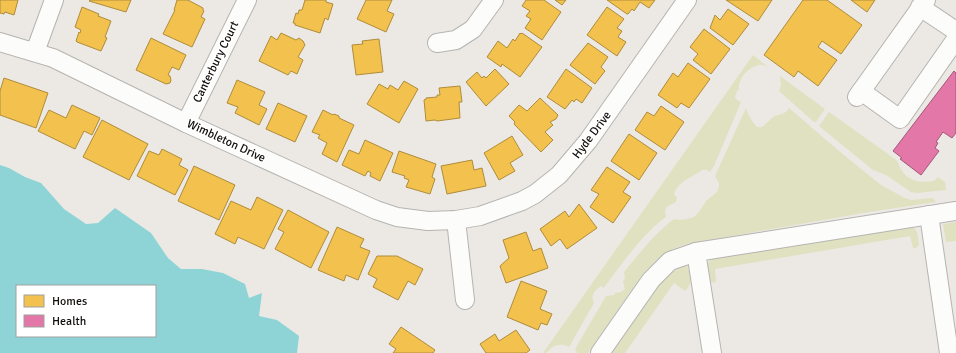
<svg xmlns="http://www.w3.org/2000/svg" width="956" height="353" viewBox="0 0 956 353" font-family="Signika,sans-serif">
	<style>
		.green { fill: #dfe1c1 }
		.water { fill: #8ed4d6; fill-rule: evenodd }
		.homes { fill: #f2c14e; stroke: #af8c3a }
		.health { fill: #e377a8; stroke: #a45879 }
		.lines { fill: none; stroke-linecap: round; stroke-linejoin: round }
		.minor-casing { stroke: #b6b4b0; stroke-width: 20 }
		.minor { stroke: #fcfcfb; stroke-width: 18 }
		.labels { text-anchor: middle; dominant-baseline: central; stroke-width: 4; stroke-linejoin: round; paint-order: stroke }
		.street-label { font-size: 12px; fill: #120f0c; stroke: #fff }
	</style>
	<rect width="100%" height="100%" fill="#ece9e4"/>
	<!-- green -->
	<g class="green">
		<path d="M 753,55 L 769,68 C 766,66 762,64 759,65 C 749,67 738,78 739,89 L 737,91 L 735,97 L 737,100 L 741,102 L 714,166 L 710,172 L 707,170 L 702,170 C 692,178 677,181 674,195 L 677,197 L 676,202 L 668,206 L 665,210 L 666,217 C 642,234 621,265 603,289 L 603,287 L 601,286 C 595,290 590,295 594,303 L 569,347 C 560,342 552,346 546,353 L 543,353 Z"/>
		<polygon points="780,76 825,109 816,122 814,122 779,91 781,85"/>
		<path d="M 746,108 C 747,113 753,123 757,127 L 762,127 C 766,124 769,121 772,118 C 778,113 785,116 789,108 L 839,151 L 881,185 L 905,198 L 911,200 L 933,198 L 936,202 L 869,212 L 692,243 C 669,248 658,257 643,274 L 588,353 L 577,353 L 575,349 L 606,296 L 614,295 L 615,293 L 621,292 L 625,289 L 623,282 L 625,278 L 624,272 C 639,254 654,234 674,219 L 679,220 L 687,219 L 694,217 L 699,212 L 706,201 L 717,192 L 719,187 L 719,183 L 715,176 Z"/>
		<path d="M 829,112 L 895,159 C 899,163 898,164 901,169 C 908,182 921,183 934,181 L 938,177 L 945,182 L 946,190 L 917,193 L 911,192 L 886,175 L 873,170 L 819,126 Z"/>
		<polygon points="956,222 956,241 946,242 943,224"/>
		<path d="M 907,225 C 918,227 918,235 919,245 L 916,248 L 913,248 L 910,236 L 715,269 L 716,281 L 714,283 L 711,282 L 710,280 C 709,273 704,263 712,259 Z"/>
		<path d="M 684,266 L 687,266 L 688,268 C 691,278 693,283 685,291 L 674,283 L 625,353 L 612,353 L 659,284 L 669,274 Z"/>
	</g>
	<!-- water -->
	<path class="water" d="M 0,165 L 9,168 L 25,177 L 41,183 L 64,209 L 86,224 L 98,223 L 115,208 L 151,233 L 168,258 L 181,269 L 202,269 L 223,273 L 245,284 L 249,298 L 262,293 L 259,316 L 277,320 L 299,336 L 297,353 L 0,353 ZM 17,286 L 155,286 L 155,336 L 17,336 Z"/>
	<!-- homes -->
	<g class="homes">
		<polygon points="0,0 18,0 14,15 5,12 4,14 0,13"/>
		<polygon points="90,0 131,0 126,12 89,1"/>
		<polygon points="177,0 188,0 203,8 203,10 204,11 201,17 205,19 192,47 163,34 175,10 174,10"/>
		<polygon points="305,0 326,0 326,2 333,4 328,20 325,18 320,33 295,25 295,23 293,23 296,13 298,14 299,10 302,10"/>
		<polygon points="366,0 392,0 387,11 394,14 386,32 357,19"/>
		<polygon points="526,0 544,0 561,12 542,40 525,28 531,19 526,16 530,11 522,6"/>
		<polygon points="555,0 566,0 562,5"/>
		<polygon points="607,0 655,0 649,8 640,2 634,11 632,9 628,14 627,14"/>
		<polygon points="726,0 772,0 758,21"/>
		<polygon points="803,0 827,0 862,25 841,54 822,41 818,47 837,60 818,86 798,71 794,77 764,55"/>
		<polygon points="851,0 875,0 867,12"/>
		<polygon points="82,7 99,14 98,16 111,21 105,37 107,38 101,51 77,42 76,41 79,32 80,33 81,30 75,27"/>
		<polygon points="607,7 624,19 617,28 622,31 618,37 626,42 617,56 587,35"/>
		<polygon points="728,9 749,24 733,45 710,28 715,15 720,20"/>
		<polygon points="704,29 730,49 711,74 693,60 698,54 690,47"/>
		<polygon points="281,33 296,40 299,38 303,41 305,45 298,57 303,60 297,74 291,71 288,75 259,61 271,36 277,40"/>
		<polygon points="520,33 521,34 522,33 542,47 520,77 502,64 501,67 487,57 498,41 507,48 513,39 515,41"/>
		<polygon points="151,38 186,55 179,70 172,67 168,75 170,76 171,80 170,83 166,84 136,70"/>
		<polygon points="379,39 383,72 356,75 352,45 363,44 362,41"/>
		<polygon points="588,43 608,57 601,67 605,71 595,84 570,65"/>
		<polygon points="688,63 710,79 689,108 681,103 677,108 658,95 673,73 678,77"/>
		<polygon points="495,69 509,84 486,106 466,82 477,72 482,78 484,76 486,78"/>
		<polygon points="566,69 592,88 582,103 576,99 574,102 572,100 565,109 547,97"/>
		<polygon points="4,78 48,93 36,128 0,115 0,91"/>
		<polygon points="237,80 265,92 259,105 267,109 259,125 235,113 238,107 227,103"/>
		<polygon points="404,81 418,89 399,123 367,104 379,84 388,89 390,85 398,90"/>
		<polygon points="460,86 462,102 459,102 460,118 437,121 435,120 426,121 424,100 426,99 426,98 437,97 437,95 440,95 439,88"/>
		<polygon points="540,98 558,115 556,119 550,122 553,125 545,132 553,140 541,152 514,124 515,122 509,116 519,105 527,111"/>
		<polygon points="278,103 307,116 295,142 266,129"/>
		<polygon points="72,105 100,118 92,135 84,131 75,149 38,131 49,110 66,118"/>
		<polygon points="661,106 684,122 665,150 635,130 647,112 654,116"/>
		<polygon points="323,110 333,115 334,114 339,116 339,118 354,125 337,162 322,154 327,143 318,138 320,135 312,132"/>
		<polygon points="102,120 148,144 129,180 83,157"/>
		<polygon points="629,134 657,153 639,180 611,161"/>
		<polygon points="512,136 523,155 510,163 515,171 499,180 484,153"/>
		<polygon points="365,140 393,153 380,181 370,176 371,173 368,171 365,176 342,165 349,150 359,154"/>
		<polygon points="162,149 182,159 179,165 188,170 175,195 137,176 149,151 159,155"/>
		<polygon points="399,151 436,164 432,177 435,179 430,194 406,187 409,180 404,178 405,176 392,172"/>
		<polygon points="472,160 474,170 482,168 486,186 447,194 441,166"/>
		<polygon points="194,166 235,185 219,220 178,201"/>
		<polygon points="607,167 630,182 623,192 631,197 613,223 590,207 599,194 591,190"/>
		<polygon points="257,197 283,210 264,249 238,237 235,244 215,234 231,201 251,210"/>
		<polygon points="579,204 597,228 567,249 560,239 551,246 540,229 565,211 569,217"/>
		<polygon points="288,210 329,232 311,268 275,249 284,232 278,229"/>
		<polygon points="337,227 364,239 360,247 370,251 358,280 346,275 344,281 318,270"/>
		<polygon points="526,232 533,251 541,248 548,268 506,283 500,266 509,258 503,240"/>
		<polygon points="377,256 397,256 423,269 415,285 408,281 398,300 373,287 377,279 368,274"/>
		<polygon points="521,281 547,291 540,309 552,314 547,325 541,323 538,330 507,317"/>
		<polygon points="401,327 435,350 433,353 393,353 396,349 389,344"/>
		<polygon points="516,330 530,350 526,353 486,353 480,344 495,334 499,341"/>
	</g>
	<!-- health -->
	<polygon class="health" points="954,71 956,73 956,133 952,138 943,132 936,142 938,143 935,148 939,151 921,175 900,159 902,158 893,151"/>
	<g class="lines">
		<!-- minor casing -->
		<g class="minor-casing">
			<g id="minor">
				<polyline points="920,7 956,31"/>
				<polyline points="0,42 53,58 186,123 376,210 397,217 428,221 456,220 480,216 522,201 535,194 559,175 588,141 687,0"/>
				<polyline points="437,43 456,40 473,29 494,0"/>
				<polyline points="35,52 54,0"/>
				<polyline points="861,91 900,119 956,39"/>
				<polyline points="857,97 926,0"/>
				<polyline points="186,123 247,0"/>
				<polyline points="929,215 949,353"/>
				<polyline points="456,220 465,300"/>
				<polyline points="696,252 712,353"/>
				<polyline points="600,353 651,280 670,261 696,252 956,211"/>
			</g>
		</g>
		<!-- minor -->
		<use href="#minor" class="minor"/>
	</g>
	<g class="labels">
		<!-- street labels -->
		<g class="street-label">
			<text transform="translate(216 62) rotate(-64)">Canterbury Court</text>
			<text transform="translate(592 135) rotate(-53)">Hyde Drive</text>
			<text transform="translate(226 141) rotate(25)">Wimbleton Drive</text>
		</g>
	</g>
	<!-- legend -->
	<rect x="16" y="285" width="140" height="52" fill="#ffffff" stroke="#a09f9e"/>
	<rect x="24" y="295" width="20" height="12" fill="#f2c14e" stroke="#a09f9e"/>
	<text x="52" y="305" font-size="12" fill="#120f0c">Homes</text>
	<rect x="24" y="315" width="20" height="12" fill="#e377a8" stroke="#a09f9e"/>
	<text x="52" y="325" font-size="12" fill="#120f0c">Health</text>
</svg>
